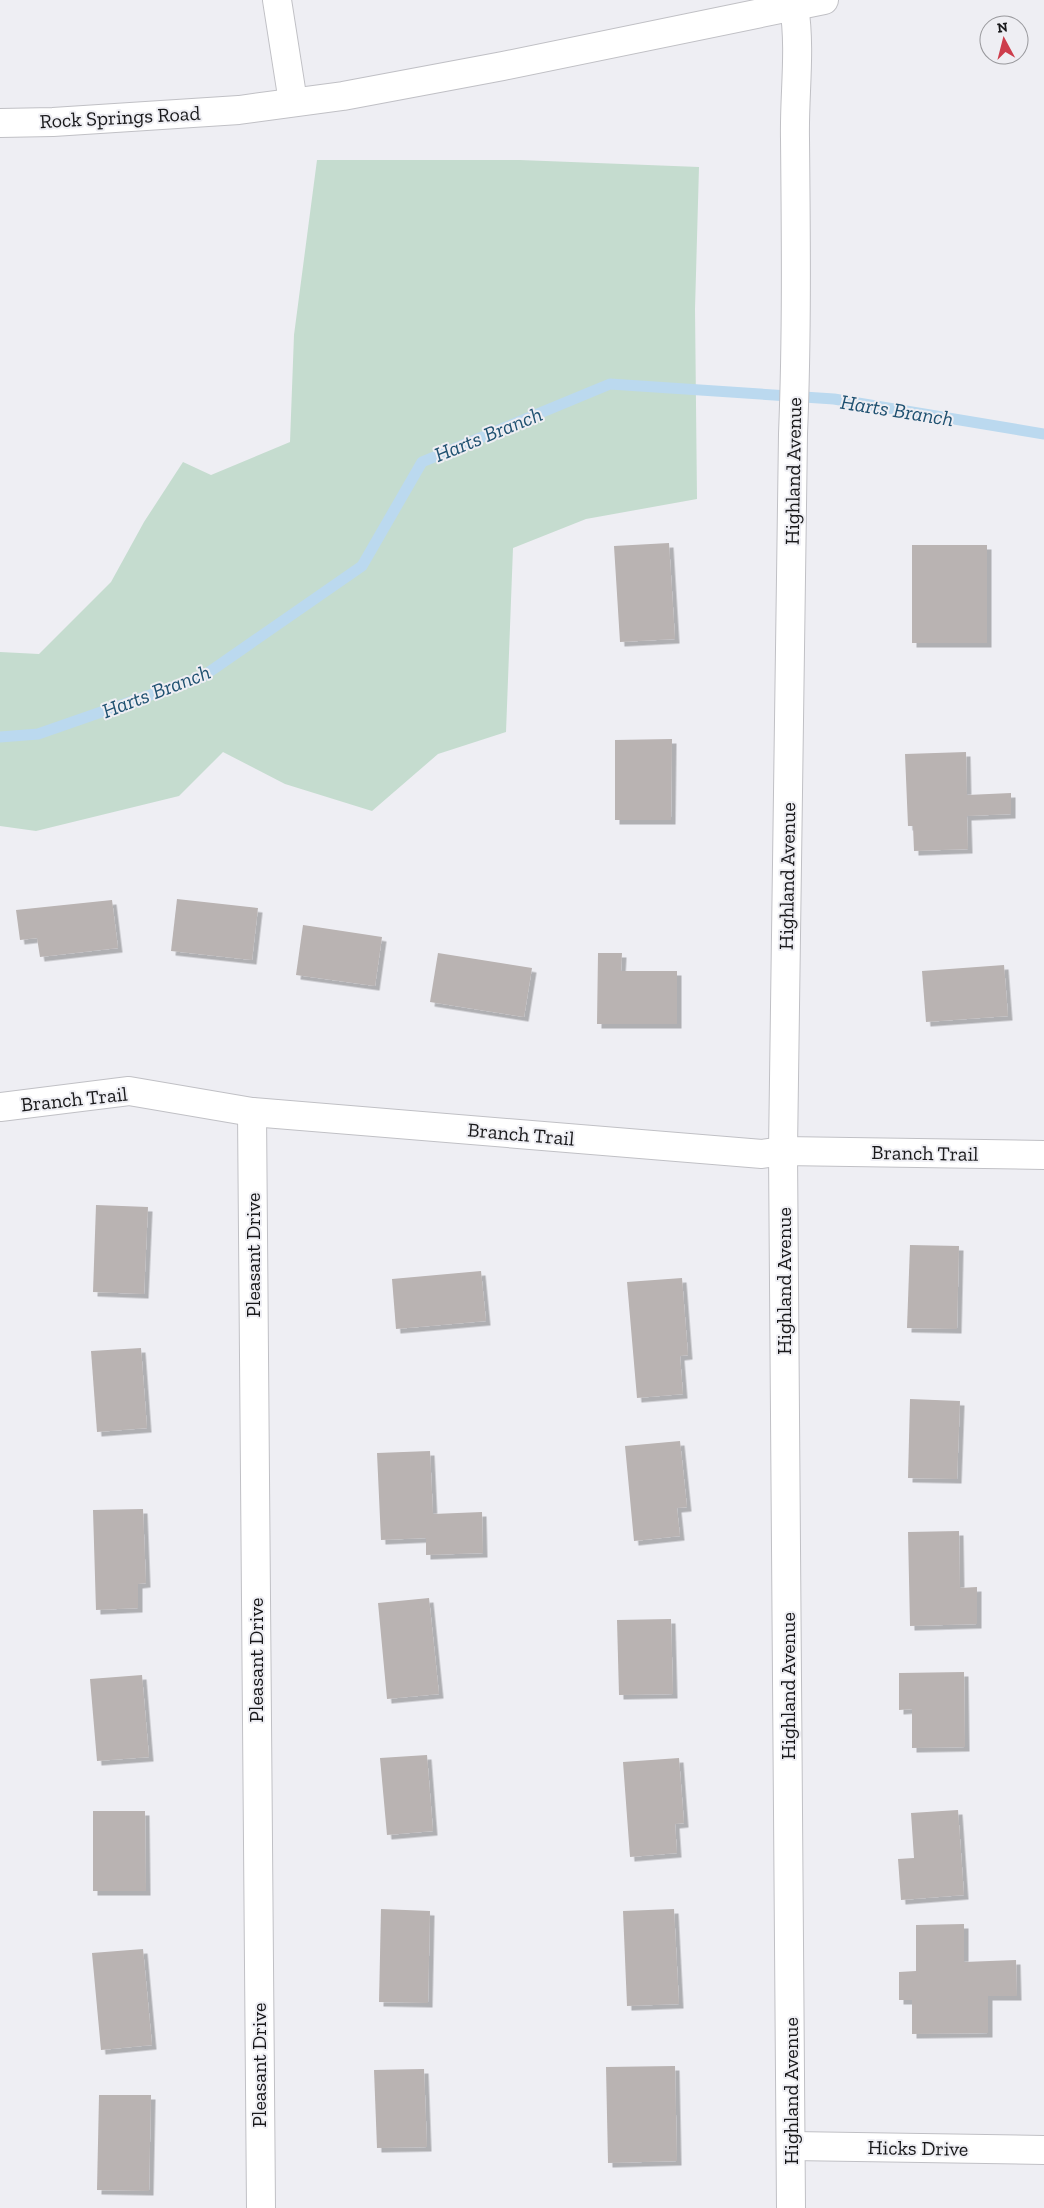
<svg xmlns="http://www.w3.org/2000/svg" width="1044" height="2208" viewBox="0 0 1044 2208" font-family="'Zilla Slab',serif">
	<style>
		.green { fill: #c5dccf }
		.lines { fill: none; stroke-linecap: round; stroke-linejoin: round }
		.stream { stroke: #bbd9ef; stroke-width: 11 }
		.building { fill: #b9b3b2; filter: url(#shadow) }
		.minor-casing { stroke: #c0c0c5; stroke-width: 30 }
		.minor { stroke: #fff; stroke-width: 28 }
		.labels { text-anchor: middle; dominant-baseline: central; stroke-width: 4; stroke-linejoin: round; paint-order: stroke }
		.street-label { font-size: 20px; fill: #18181a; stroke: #eeeef3 }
		.water-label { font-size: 21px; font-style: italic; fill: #1e5070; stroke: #eeeef3 }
	</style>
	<defs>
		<filter id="shadow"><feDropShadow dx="4.5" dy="4.5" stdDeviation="0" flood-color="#0004"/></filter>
	</defs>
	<rect width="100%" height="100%" fill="#eeeef3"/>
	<!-- green -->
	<polygon class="green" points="317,160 520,160 699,167 695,309 697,499 586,519 513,548 506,732 438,754 372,811 285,784 223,752 179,796 36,831 0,826 0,652 39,654 111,582 144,522 183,462 211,475 290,442 294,335"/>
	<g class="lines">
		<!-- stream -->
		<polyline class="stream" points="0,737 38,734 202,677 362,566 422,462 610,384 834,399 1044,434"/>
	</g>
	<!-- building -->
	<g class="building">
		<polygon points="669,543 675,639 620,642 614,546"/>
		<rect x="912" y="545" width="75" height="98"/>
		<polygon points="672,739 671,820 615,820 615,740"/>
		<polygon points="966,752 967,795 1011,793 1011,814 967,816 968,849 914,851 913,826 908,826 905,754"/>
		<polygon points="177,899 258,908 252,960 171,951"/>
		<polygon points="112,900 118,948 40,957 37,938 20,940 16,910"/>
		<polygon points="303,925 382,937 375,986 296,975"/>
		<polygon points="438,953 532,968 524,1017 430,1002"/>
		<polygon points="598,953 622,953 621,971 677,971 677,1024 597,1024"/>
		<polygon points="1004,965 1008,1016 926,1022 922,971"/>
		<polygon points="96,1205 148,1207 144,1294 93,1292"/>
		<polygon points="910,1245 959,1246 957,1329 907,1328"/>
		<polygon points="481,1271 486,1321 396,1329 392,1279"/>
		<polygon points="682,1278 688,1355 680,1356 683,1394 637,1398 627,1282"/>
		<polygon points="141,1348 147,1428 97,1432 91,1351"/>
		<polygon points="910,1399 960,1401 957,1479 908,1478"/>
		<polygon points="680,1441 687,1507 677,1508 680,1536 634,1541 625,1446"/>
		<polygon points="430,1451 433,1514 482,1512 483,1553 426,1555 426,1538 381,1540 377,1453"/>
		<polygon points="143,1509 146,1583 138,1584 138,1608 96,1610 93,1510"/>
		<polygon points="959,1531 960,1588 977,1587 977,1624 910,1626 908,1532"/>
		<polygon points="429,1598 439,1694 387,1699 378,1603"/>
		<polygon points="671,1619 673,1694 619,1695 617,1620"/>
		<polygon points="964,1672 965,1747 912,1748 912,1709 899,1710 899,1673"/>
		<polygon points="142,1675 149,1757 97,1761 90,1679"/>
		<polygon points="427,1755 433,1831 387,1835 380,1758"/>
		<polygon points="679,1758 684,1823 675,1824 677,1853 630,1857 623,1762"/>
		<polygon points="958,1810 964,1895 901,1900 898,1859 914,1858 911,1813"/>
		<polygon points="93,1811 145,1811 146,1891 93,1891"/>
		<polygon points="381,1909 430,1911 428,2003 379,2002"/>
		<polygon points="674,1909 679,2004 627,2006 623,1911"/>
		<polygon points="964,1924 964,1962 1016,1960 1017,1996 988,1996 988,2033 912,2034 912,2000 899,2000 899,1972 916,1971 916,1925"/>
		<polygon points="143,1949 152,2045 101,2050 92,1953"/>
		<polygon points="675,2066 677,2161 608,2163 606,2067"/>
		<polygon points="424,2069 427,2147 377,2148 374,2070"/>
		<polygon points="99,2095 151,2095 149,2191 97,2190"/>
	</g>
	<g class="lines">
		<!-- minor casing -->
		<g class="minor-casing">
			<g id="minor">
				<polyline points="277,0 293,102"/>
				<polyline points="0,123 53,122 239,110 343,96 503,66 824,0"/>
				<polyline points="0,1107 129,1091 252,1112 762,1154 783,1151 1044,1155"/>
				<polyline points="252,1112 261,2208"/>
				<polyline points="792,2146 1044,2150"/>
				<path d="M 791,2208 L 783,1151 L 793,434 C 797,335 796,237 795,139 C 794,95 801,50 794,6"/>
			</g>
		</g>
		<!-- minor -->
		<use href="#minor" class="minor"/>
	</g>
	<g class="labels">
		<!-- street labels -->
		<g class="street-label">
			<text transform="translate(120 117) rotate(-3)">Rock Springs Road</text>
			<text transform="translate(793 471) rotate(-89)">Highland Avenue</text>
			<text transform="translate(787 876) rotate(-89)">Highland Avenue</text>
			<text transform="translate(74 1099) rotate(-6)">Branch Trail</text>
			<text transform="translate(521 1134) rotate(5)">Branch Trail</text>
			<text transform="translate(925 1153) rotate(1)">Branch Trail</text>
			<text transform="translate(253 1255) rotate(-90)">Pleasant Drive</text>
			<text transform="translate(784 1281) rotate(-90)">Highland Avenue</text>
			<text transform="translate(256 1660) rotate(-90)">Pleasant Drive</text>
			<text transform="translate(788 1686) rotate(-90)">Highland Avenue</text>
			<text transform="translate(259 2065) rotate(-90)">Pleasant Drive</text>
			<text transform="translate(791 2091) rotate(-90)">Highland Avenue</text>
			<text transform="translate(918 2148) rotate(1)">Hicks Drive</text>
		</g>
		<!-- water labels -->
		<g class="water-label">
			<text transform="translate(897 410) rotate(9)">Harts Branch</text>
			<text transform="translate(488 434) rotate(-22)">Harts Branch</text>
			<text transform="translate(156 691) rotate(-21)">Harts Branch</text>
		</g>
	</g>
	<!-- north arrow -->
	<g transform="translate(1004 40) rotate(353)"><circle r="24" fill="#eeeef3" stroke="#98989c"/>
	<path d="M0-4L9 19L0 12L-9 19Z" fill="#cd3d4c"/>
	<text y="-8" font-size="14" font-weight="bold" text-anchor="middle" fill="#18181a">N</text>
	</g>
</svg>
